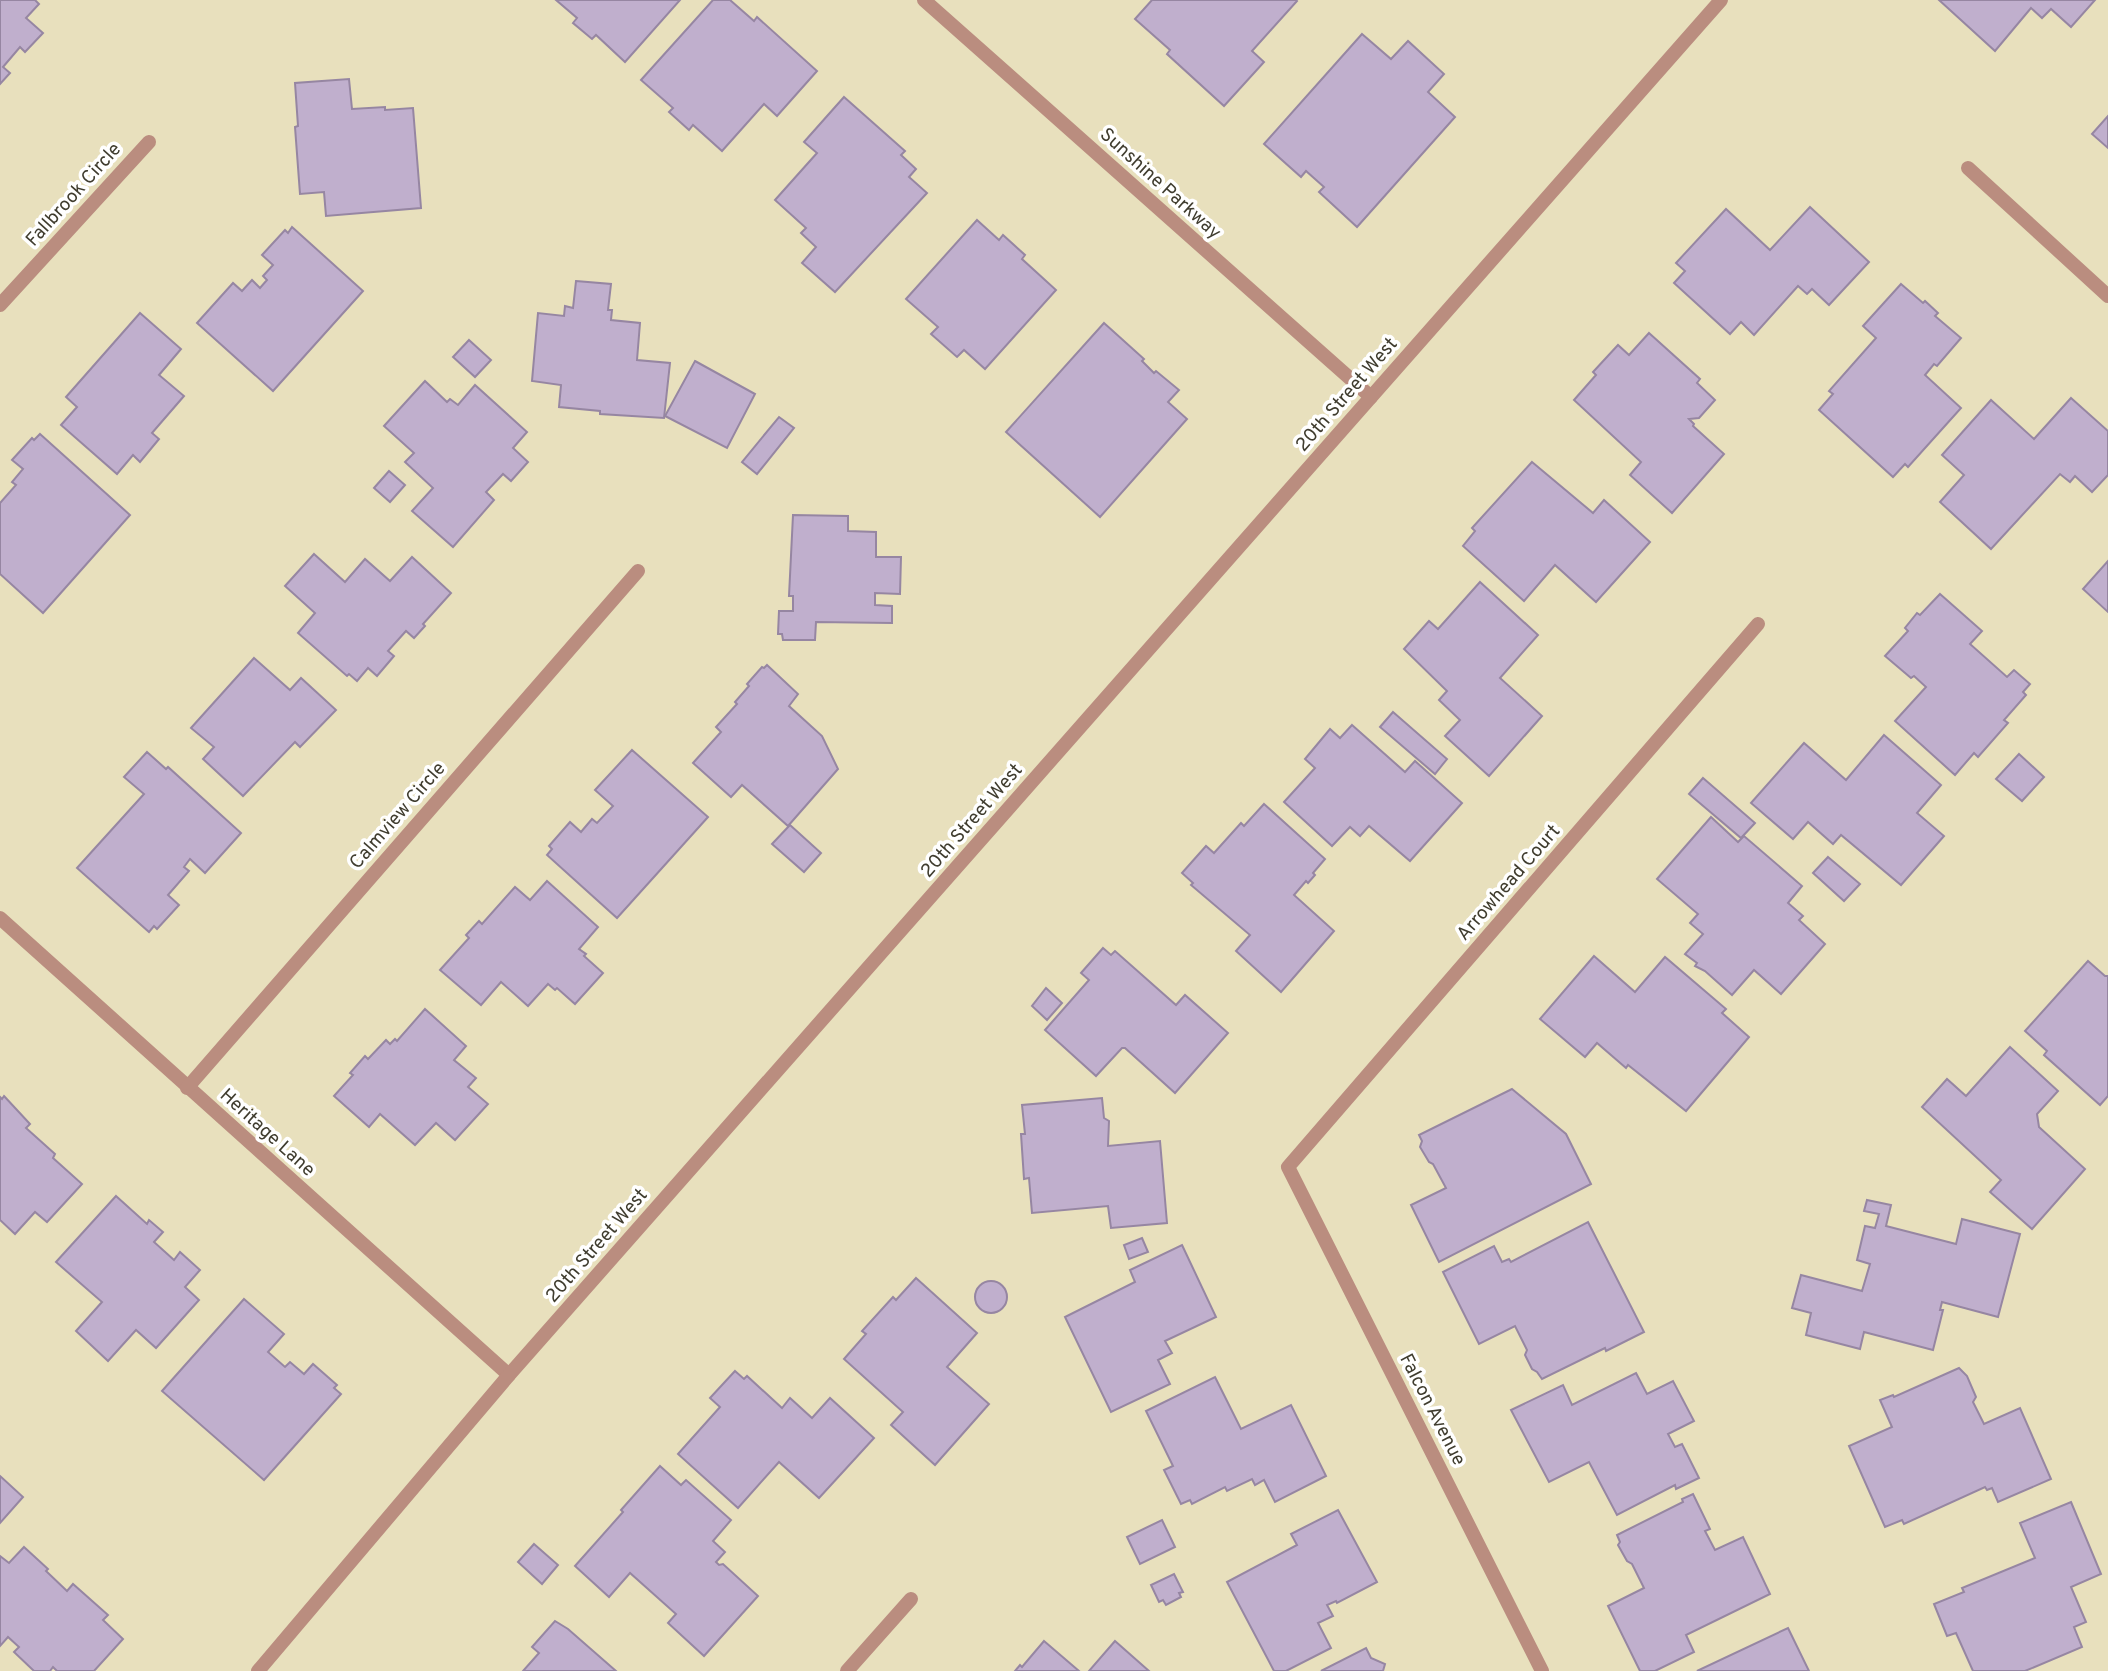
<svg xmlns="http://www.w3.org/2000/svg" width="2108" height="1671" viewBox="0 0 2108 1671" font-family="Overpass,sans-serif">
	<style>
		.building { fill: #c0afcd; stroke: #9686a2; stroke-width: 2 }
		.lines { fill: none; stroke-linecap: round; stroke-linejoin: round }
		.minor { stroke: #ba8d7f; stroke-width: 14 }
		.tertiary { stroke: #ba8d7f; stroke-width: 14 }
		.labels { text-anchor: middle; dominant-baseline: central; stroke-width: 7; stroke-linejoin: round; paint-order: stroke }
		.street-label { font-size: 19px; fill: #403d2f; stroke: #fff }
	</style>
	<rect width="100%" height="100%" fill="#e8e0bd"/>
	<!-- building -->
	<g class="building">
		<polygon points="0,0 35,0 39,4 26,18 43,33 25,52 20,47 3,67 10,73 0,84"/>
		<polygon points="556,0 680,0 625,62 596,35 592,39 573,23 577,18"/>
		<polygon points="713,0 730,0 754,21 757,17 817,71 777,116 764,104 722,151 693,125 689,130 669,112 673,108 641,80"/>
		<polygon points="1152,0 1296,0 1297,1 1252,51 1264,62 1224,106 1167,54 1170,50 1135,19"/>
		<polygon points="1939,0 2095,0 2071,27 2051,9 2042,18 2031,8 1995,51"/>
		<polygon points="1362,34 1391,59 1408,41 1444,74 1428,92 1455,117 1357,227 1319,192 1324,187 1306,171 1301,177 1264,144"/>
		<polygon points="349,79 352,109 385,107 385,110 413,108 421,208 326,216 324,192 300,194 295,127 298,126 295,83"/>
		<polygon points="844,97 905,151 901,155 916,169 909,177 927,193 835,292 802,263 816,247 801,233 806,228 775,200 817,153 804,142"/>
		<polygon points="2108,116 2108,148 2092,134"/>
		<polygon points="1810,207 1869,262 1829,305 1812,289 1807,294 1798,286 1754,335 1741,322 1730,334 1674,283 1685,271 1676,263 1726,209 1770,250"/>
		<polygon points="977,220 999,240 1003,235 1025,255 1022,259 1056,290 985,369 964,350 957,357 931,334 938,327 906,299"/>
		<polygon points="292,227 363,291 273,391 197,323 233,283 242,291 252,280 260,288 267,280 263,276 273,265 262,255 285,230 288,233"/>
		<polygon points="576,281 611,284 608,310 612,310 611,320 640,323 637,360 670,363 664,418 600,414 600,411 559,407 561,385 532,381 538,313 564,316 565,306 573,308"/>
		<polygon points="1901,284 1923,303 1925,301 1938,313 1935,316 1961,338 1937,366 1934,364 1925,375 1961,408 1908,467 1905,464 1893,477 1819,410 1833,394 1829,391 1876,338 1863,326"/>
		<polygon points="140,313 181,349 159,375 184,396 152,433 159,439 140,462 133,455 117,474 61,425 77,407 66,397"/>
		<polygon points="1104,323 1144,359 1142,361 1154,373 1156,371 1179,390 1168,402 1187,419 1100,517 1006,432"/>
		<polygon points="1649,333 1700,379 1697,383 1715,400 1699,418 1689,419 1694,424 1693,426 1724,454 1672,513 1630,475 1641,462 1574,400 1596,375 1593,372 1618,345 1629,355"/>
		<polygon points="469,340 491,360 475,377 453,357"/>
		<polygon points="695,361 755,394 727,448 665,416"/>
		<polygon points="425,381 447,402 450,399 458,405 475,385 527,432 513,448 528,462 511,481 503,474 486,492 494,500 453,547 412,511 433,488 405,462 414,453 384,426"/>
		<polygon points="2071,398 2108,431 2108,475 2092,492 2075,476 2070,482 2060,474 1991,549 1940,502 1964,475 1942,455 1991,400 2034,439"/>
		<polygon points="779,417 794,428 757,474 742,462"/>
		<polygon points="40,434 130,515 43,613 0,574 0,503 16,485 12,482 23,469 12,460 32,438 34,440"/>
		<polygon points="1532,462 1593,513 1604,500 1650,542 1596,602 1555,565 1524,601 1463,546 1475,531 1472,528"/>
		<polygon points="389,471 405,485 390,502 374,488"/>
		<polygon points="793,515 848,516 848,531 876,532 876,557 901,557 900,594 875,593 875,605 892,606 892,623 816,622 815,640 783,640 782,634 778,634 779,611 793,611 793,596 789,596"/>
		<polygon points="314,554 345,582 365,559 390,581 412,557 451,593 423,624 425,626 414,638 406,631 388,651 394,656 377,676 368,668 357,681 349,674 347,676 298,633 315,613 285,586"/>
		<polygon points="2108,561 2108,612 2083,589"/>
		<polygon points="1480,582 1538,635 1500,678 1542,716 1489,776 1445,736 1460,720 1439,700 1447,691 1404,649 1429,621 1438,629"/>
		<polygon points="1940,594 1982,631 1970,644 2007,677 2014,670 2030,684 2023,692 2026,695 2004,720 2008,723 1978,757 1974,753 1955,775 1895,721 1926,687 1914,676 1911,678 1885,656 1908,631 1905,628 1917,613 1920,615"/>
		<polygon points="254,658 290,690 301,678 336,710 300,747 295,742 243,796 203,759 214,747 191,728"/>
		<polygon points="767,665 798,694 789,706 822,736 838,769 788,826 742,785 731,797 693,763 721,732 716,727 737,704 735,702 749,686 747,684 762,667 764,668"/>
		<polygon points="1393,712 1447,759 1435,774 1380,727"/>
		<polygon points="1352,725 1405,772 1415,761 1462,803 1410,861 1369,826 1360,836 1350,827 1332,846 1284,802 1315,768 1305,759 1330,729 1340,738"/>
		<polygon points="1884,735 1941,785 1917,813 1944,836 1901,885 1841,835 1833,844 1808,822 1793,839 1751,803 1804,743 1846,780"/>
		<polygon points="632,750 708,817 617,918 547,855 552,849 549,846 570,822 581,832 592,819 597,823 613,806 595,790"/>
		<polygon points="147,752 166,769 168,767 241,833 205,873 190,859 184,867 189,871 168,895 179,905 157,929 154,926 149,932 77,868 144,794 124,777"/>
		<polygon points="2019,754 2044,777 2022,801 1996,779"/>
		<polygon points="1703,778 1755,823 1741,838 1689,794"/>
		<polygon points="1264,804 1325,859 1313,873 1315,875 1308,883 1306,881 1294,895 1334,931 1281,992 1236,951 1250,935 1191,885 1193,883 1182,873 1206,846 1214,853 1241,823 1244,826"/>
		<polygon points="1711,817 1738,842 1744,836 1802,886 1788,903 1803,916 1799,920 1825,944 1781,994 1754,970 1732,995 1705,971 1695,966 1697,963 1685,954 1703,934 1690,923 1698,914 1657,879"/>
		<polygon points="790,825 821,853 804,872 772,844"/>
		<polygon points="1828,857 1860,884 1844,901 1813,873"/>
		<polygon points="547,881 598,927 579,949 586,954 584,956 603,973 575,1004 557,988 555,990 548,984 528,1006 501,982 481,1005 440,970 469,938 466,935 479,921 482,924 515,887 530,900"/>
		<polygon points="1103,948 1111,955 1115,951 1176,1005 1185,995 1228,1033 1175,1093 1125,1048 1122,1048 1096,1076 1045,1030 1089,980 1081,973"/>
		<polygon points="1594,956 1635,992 1665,957 1726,1009 1722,1013 1749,1037 1686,1111 1628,1065 1626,1068 1597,1043 1585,1057 1540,1019"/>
		<polygon points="2088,961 2105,976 2108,976 2108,1096 2100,1105 2044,1055 2047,1051 2025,1031"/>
		<polygon points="1046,988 1062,1003 1047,1020 1032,1006"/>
		<polygon points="425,1009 466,1046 454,1060 476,1078 468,1087 488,1104 455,1140 436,1123 415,1145 380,1114 369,1127 334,1096 353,1075 350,1073 365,1056 368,1059 386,1040 390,1044 395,1039 397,1041"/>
		<polygon points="2010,1047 2058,1091 2037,1114 2039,1127 2085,1169 2032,1229 1990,1192 2001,1180 1922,1107 1947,1079 1966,1096"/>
		<polygon points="1512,1089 1566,1134 1591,1184 1439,1262 1411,1205 1446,1188 1433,1164 1429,1162 1420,1147 1422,1141 1419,1135"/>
		<polygon points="4,1096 30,1124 26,1128 55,1154 53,1158 82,1184 47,1222 35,1212 15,1234 0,1220 0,1097 2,1099"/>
		<polygon points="1102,1098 1104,1118 1109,1121 1108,1146 1160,1141 1167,1223 1111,1228 1108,1206 1032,1213 1029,1178 1024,1179 1021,1134 1025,1134 1022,1105"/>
		<polygon points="116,1196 147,1224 149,1220 163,1232 154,1242 174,1260 180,1252 200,1270 185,1287 199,1300 156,1348 136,1330 108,1361 76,1331 102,1302 56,1262"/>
		<polygon points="1867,1200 1891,1205 1886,1226 1956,1244 1962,1219 2020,1234 1998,1317 1942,1302 1940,1310 1943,1310 1933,1350 1864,1332 1860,1349 1806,1335 1811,1313 1792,1308 1801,1275 1862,1291 1870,1264 1857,1260 1865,1226 1875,1228 1879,1214 1864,1211"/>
		<polygon points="1588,1222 1644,1332 1606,1351 1605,1348 1542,1379 1537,1372 1532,1369 1525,1355 1527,1350 1515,1326 1479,1344 1443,1272 1494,1246 1502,1262 1509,1259 1511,1262"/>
		<polygon points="1142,1238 1148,1252 1129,1259 1124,1245"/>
		<polygon points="1182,1245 1216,1317 1165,1341 1172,1353 1158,1360 1170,1384 1111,1412 1065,1317 1135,1282 1130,1270"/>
		<polygon points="916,1278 977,1333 947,1367 989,1404 935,1465 891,1425 903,1412 844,1359 866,1334 862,1331 893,1297 896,1300"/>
		<circle cx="991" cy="1297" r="16"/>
		<polygon points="244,1299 284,1334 268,1352 285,1367 290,1362 304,1374 313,1364 337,1385 334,1388 341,1394 264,1480 162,1391"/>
		<polygon points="1959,1368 1967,1376 1976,1397 1973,1402 1984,1424 2020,1408 2051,1479 1998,1502 1992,1488 1987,1490 1985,1487 1904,1524 1902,1520 1885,1527 1849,1446 1892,1427 1880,1400 1893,1395 1894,1397"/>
		<polygon points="735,1371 744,1379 747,1376 782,1408 790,1398 812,1418 830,1398 874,1438 819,1498 779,1462 738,1508 678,1454 720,1407 710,1398"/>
		<polygon points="1636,1373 1647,1394 1673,1381 1694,1421 1668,1434 1675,1447 1682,1444 1699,1478 1676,1489 1675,1485 1617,1515 1589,1462 1549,1482 1511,1410 1563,1385 1572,1405"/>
		<polygon points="1215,1377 1241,1429 1291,1405 1326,1476 1275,1502 1264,1480 1255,1485 1252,1479 1227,1491 1225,1487 1192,1504 1190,1500 1181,1504 1164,1470 1173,1466 1146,1411"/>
		<polygon points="660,1466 681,1485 686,1480 731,1520 713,1541 725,1552 716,1562 719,1565 723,1564 758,1596 704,1656 668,1623 676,1614 630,1573 609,1597 575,1566 623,1512 621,1510"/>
		<polygon points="0,1476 23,1497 0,1523"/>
		<polygon points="1693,1494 1710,1529 1705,1531 1715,1550 1743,1537 1770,1594 1686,1635 1694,1652 1655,1671 1640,1671 1608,1606 1644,1588 1632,1564 1627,1561 1618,1545 1620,1542 1617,1535 1683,1502 1682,1499"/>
		<polygon points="2071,1502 2101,1574 2071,1587 2086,1622 2074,1627 2082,1647 2025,1671 1973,1671 1956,1633 1947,1636 1934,1604 1964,1592 1962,1588 2035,1558 2020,1523"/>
		<polygon points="1338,1510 1377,1582 1337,1603 1336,1601 1327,1605 1333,1616 1318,1623 1331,1648 1286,1671 1274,1671 1227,1582 1297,1545 1291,1534"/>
		<polygon points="1162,1520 1175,1547 1140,1564 1127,1537"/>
		<polygon points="534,1544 558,1565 542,1584 518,1562"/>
		<polygon points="24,1547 48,1569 46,1571 67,1591 73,1584 108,1615 103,1620 123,1639 94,1671 57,1671 53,1667 50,1671 34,1671 14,1652 19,1647 8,1637 0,1646 0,1556 9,1563"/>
		<polygon points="1174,1574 1183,1592 1179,1593 1181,1597 1166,1605 1163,1600 1159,1602 1151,1585"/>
		<polygon points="555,1621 568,1629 616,1671 523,1671 539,1653 532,1647"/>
		<polygon points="1788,1628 1809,1671 1697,1671"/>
		<polygon points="1044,1641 1079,1671 1015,1671 1020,1665 1022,1667"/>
		<polygon points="1115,1641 1149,1671 1089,1671"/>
		<polygon points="1366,1648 1371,1658 1385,1664 1383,1671 1321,1671"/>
	</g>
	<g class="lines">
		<!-- minor -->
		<g class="minor">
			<polyline points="924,0 1371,397"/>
			<polyline points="1968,168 2108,296"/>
			<polyline points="0,305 149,142"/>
			<polyline points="0,918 509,1375"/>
			<polyline points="187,1088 638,571"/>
			<polyline points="847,1671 911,1599"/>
			<polyline points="1542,1671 1288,1167 1758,624"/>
		</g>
		<!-- tertiary -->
		<polyline class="tertiary" points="258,1671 509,1375 1721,0"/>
	</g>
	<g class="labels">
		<!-- street labels -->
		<g class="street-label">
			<text transform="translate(1160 184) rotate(42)">Sunshine Parkway</text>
			<text transform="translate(74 195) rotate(-48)">Fallbrook Circle</text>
			<text transform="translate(1347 395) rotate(-49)">20th Street West</text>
			<text transform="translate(398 816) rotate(-49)">Calmview Circle</text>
			<text transform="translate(972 821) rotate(-49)">20th Street West</text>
			<text transform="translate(1509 883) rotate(-49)">Arrowhead Court</text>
			<text transform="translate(267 1133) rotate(42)">Heritage Lane</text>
			<text transform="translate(597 1246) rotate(-49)">20th Street West</text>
			<text transform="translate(1432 1410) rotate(63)">Falcon Avenue</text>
		</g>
	</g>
</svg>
